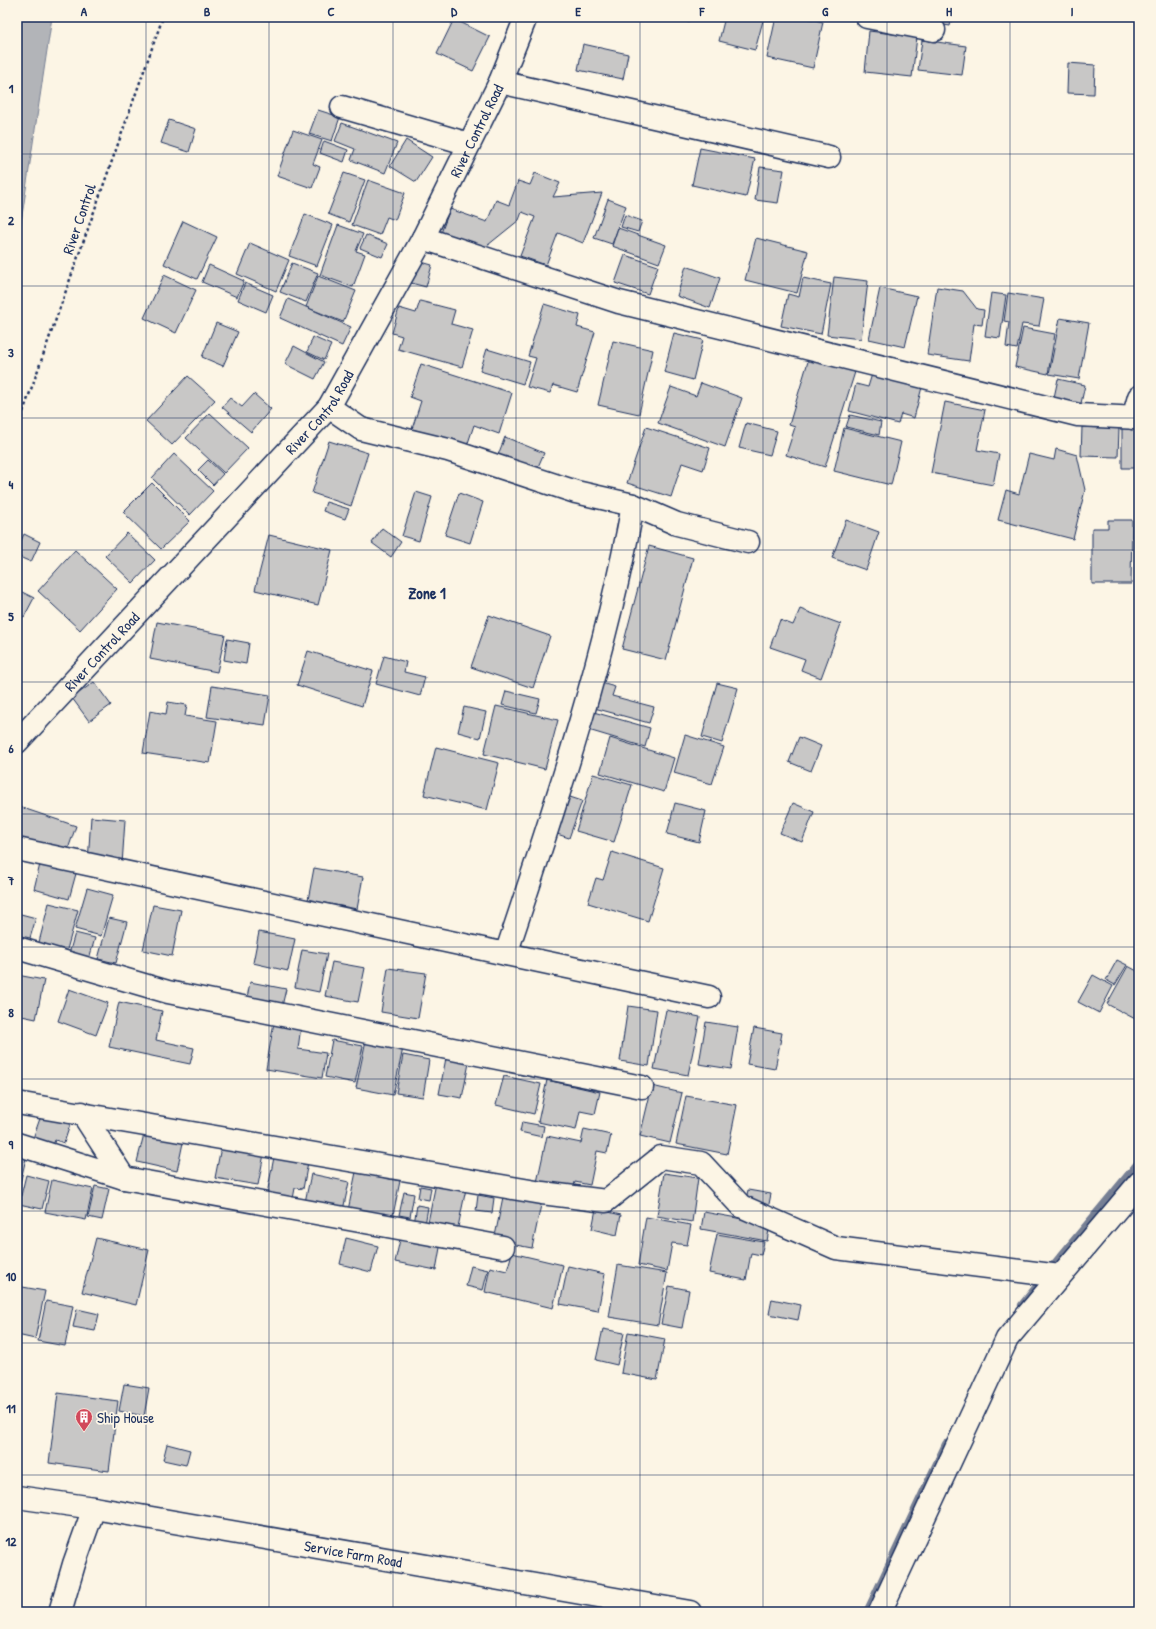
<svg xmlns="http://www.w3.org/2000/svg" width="1156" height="1629" viewBox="0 0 1156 1629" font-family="'Patrick Hand',sans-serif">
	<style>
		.water { fill: #b2b4b8; stroke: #767f94 }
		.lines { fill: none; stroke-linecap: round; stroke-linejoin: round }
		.stream { stroke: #767f94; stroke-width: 8 }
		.building { fill: #c8c7c6; stroke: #1b2f5e }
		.minor-casing { stroke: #1b2f5e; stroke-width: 25 }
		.path { stroke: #1b2f5e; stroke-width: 2.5; stroke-dasharray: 3 3; stroke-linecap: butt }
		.minor { stroke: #fcf5e5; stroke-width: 22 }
		.grid { fill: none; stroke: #1b2f5e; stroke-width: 1; stroke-opacity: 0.55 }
		.labels { text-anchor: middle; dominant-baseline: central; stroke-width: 3.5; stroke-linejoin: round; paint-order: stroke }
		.street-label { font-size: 15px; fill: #1b2f5e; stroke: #fcf5e5 }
		.poi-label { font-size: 15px; fill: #1b2f5e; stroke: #fcf5e5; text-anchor: start }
		.neighbourhood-label { font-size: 16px; font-weight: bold; fill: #1b2f5e; stroke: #fcf5e5 }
		.neatline { fill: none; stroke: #1b2f5e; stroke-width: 1.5 }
		.grid-label { font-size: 13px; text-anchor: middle; font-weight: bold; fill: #1b2f5e }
	</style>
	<rect width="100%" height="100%" fill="#fcf5e5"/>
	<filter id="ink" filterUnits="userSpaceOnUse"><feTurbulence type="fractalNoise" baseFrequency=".025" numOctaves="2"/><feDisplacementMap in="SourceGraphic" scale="8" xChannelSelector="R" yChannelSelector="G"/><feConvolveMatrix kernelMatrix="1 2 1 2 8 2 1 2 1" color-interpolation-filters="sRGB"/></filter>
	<g filter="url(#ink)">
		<!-- water -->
		<polygon class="water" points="17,17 52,17 17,249"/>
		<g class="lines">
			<!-- stream -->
			<g class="stream">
				<polyline points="1051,1268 1139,1162"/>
				<polyline points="1022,1305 1038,1285"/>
				<polyline points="867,1612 946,1444"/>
			</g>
		</g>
		<!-- building -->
		<g class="building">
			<polygon points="669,17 690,17 689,22"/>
			<polygon points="725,17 764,17 755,50 719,41"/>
			<polygon points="776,17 802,17 823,22 813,68 767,58"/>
			<polygon points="910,17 952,17 950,26 910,19"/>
			<polygon points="454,19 490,37 473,71 437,54"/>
			<polygon points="869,31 917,37 912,77 865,72"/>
			<polygon points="922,40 966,46 962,75 918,70"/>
			<polygon points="583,44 628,54 623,79 578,70"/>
			<polygon points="1068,63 1095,65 1094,94 1067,93"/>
			<polygon points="318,110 340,117 332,141 309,134"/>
			<polygon points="169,120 196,129 189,152 161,143"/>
			<polygon points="342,123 397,143 385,173 351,160 355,149 335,141"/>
			<polygon points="293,130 322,140 313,164 320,167 312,188 277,176"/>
			<polygon points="406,140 432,157 416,182 390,166"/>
			<polygon points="324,141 348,150 344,162 320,153"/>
			<polygon points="700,148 755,159 746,197 692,185"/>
			<polygon points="760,167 784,170 778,203 755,200"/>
			<polygon points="344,173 365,180 349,222 328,214"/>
			<polygon points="535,173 560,183 553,197 602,193 583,243 558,233 546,265 520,256 535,217 522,212 519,220 488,245 484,257 438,241 450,209 487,222 496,200 509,205 518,181 530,185"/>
			<polygon points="368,180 405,193 395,220 387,217 380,235 352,225"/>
			<polygon points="608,199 626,206 612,244 594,238"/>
			<polygon points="305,214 333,225 317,266 289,256"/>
			<polygon points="625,215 642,221 638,232 621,227"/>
			<polygon points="183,221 217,237 197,279 164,264"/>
			<polygon points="338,225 363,234 356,251 365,254 353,287 320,275"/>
			<polygon points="618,228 666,245 659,263 612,246"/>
			<polygon points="366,235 388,244 382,257 360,248"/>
			<polygon points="756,238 808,251 797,293 745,280"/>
			<polygon points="250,243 289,260 276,291 237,274"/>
			<polygon points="625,255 658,266 648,294 615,283"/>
			<polygon points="418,261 432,265 426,287 411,283"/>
			<polygon points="292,263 318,273 306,302 280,292"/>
			<polygon points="209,265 244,281 237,297 202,282"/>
			<polygon points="686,266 720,278 710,308 677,296"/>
			<polygon points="164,275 196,290 176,333 144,318"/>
			<polygon points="318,276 356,291 343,322 306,307"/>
			<polygon points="834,277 868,281 861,339 827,335"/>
			<polygon points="803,278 831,284 821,334 781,326 788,294 799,297"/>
			<polygon points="245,283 273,295 266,312 238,300"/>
			<polygon points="937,287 963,291 977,309 984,310 982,325 974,324 969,361 927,355"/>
			<polygon points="880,288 917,296 905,347 869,339"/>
			<polygon points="991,293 1006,295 1000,338 985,336"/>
			<polygon points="1008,293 1044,299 1039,326 1022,324 1017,349 1006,347 1009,322 1004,321"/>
			<polygon points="288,299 351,327 342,346 280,318"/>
			<polygon points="420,301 455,310 451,324 473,330 462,367 398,349 402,336 392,333 399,308 416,313"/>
			<polygon points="544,304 580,315 577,327 595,332 577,392 553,385 550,393 527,387 536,358 528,356"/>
			<polygon points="1060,318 1089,323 1079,379 1049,374"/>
			<polygon points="216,323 238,332 223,366 202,357"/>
			<polygon points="1023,328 1055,334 1048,374 1015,367"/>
			<polygon points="674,333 703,340 693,380 664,372"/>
			<polygon points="313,337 331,345 324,360 307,352"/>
			<polygon points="613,341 653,350 639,414 598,405"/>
			<polygon points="294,346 324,362 315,379 285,364"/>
			<polygon points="487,349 530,362 523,384 480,371"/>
			<polygon points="809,358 855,372 825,467 786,455 795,427 789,425"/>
			<polygon points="421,364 512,393 499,434 474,425 467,446 412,429 421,401 410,397"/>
			<polygon points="872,374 922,387 914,418 901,414 898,424 849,411 856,384 868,387"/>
			<polygon points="188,376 215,400 172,445 146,421"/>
			<polygon points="1058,379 1085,385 1080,408 1053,402"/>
			<polygon points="701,383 742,398 725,447 658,423 671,387 696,396"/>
			<polygon points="254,394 271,409 251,432 222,407 230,398 242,407"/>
			<polygon points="945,402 985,410 977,450 999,454 993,485 931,473"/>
			<polygon points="210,413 248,448 224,473 186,438"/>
			<polygon points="850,415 881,422 879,435 846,427"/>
			<polygon points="746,423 777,431 770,455 739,448"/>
			<polygon points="646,427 710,448 703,470 682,463 671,497 627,483"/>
			<polygon points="1082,427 1119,428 1118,457 1081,456"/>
			<polygon points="844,428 901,442 891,485 834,471"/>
			<polygon points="1122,428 1139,429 1139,468 1122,468"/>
			<polygon points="505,437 544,453 537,469 498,455"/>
			<polygon points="329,441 368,453 351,506 312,493"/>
			<polygon points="1056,449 1077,455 1085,490 1073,539 998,520 1006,490 1019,494 1029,454 1054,460"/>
			<polygon points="174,454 213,491 190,515 152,478"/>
			<polygon points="208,460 223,474 213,485 198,470"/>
			<polygon points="152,483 190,521 161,549 123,512"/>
			<polygon points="416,492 432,497 419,541 402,536"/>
			<polygon points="459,493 483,502 470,543 445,535"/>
			<polygon points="326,502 349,509 345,519 323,511"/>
			<polygon points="846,520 879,532 866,570 832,558"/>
			<polygon points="1108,520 1132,520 1131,584 1092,584 1092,528 1108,528"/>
			<polygon points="382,528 401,542 391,557 372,543"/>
			<polygon points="127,533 155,560 133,583 105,556"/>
			<polygon points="24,534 40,542 31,562 17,556 17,550"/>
			<polygon points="269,535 332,550 318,605 255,590"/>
			<polygon points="649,546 693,558 666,660 622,649"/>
			<polygon points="75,550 117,589 80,630 38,591"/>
			<polygon points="18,590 34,598 24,617 17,613"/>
			<polygon points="800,609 841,624 821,678 801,670 805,659 770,647 780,620 793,625"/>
			<polygon points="489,615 550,636 533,688 471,667"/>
			<polygon points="157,622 225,635 217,672 150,659"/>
			<polygon points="227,639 249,643 246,664 224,660"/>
			<polygon points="308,651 373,671 362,706 297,685"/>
			<polygon points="384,656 406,662 404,672 425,677 420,696 376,684"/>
			<polygon points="594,681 615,687 612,696 654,707 649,723 587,706"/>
			<polygon points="94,682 111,705 89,721 72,698"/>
			<polygon points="717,683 738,688 722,743 702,737"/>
			<polygon points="212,686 270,695 265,725 207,717"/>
			<polygon points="506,691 540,699 536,713 502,705"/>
			<polygon points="168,702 187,705 185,716 217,721 210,763 143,753 150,711 166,714"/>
			<polygon points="496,706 558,720 545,769 484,754"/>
			<polygon points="464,707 486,712 480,738 458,732"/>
			<polygon points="590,711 650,728 645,747 585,729"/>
			<polygon points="685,735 724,747 712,784 674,773"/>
			<polygon points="799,737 821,746 811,771 789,762"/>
			<polygon points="610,738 674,758 664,792 600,773"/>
			<polygon points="436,747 499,763 487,810 424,795"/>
			<polygon points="593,774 632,785 614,842 576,831"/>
			<polygon points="567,796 582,801 569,838 554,833"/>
			<polygon points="675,803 706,811 699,842 667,834"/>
			<polygon points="793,803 814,812 802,842 780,833"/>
			<polygon points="17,806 76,826 65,858 17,841"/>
			<polygon points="91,817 125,820 122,865 88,862"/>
			<polygon points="612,852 664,868 648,921 588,903 596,878 603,880"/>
			<polygon points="41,860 77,870 69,899 34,889"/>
			<polygon points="314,868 363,877 357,909 308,900"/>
			<polygon points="87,888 113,895 101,936 75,929"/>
			<polygon points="49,903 78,910 66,953 38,946"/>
			<polygon points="153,905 181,910 172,956 143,950"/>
			<polygon points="17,913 36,918 30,938 17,935"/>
			<polygon points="109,918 127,922 116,963 98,959"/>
			<polygon points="259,932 295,939 288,971 253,963"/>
			<polygon points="75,933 95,938 87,966 67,961"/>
			<polygon points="302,950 327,954 319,992 295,987"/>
			<polygon points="1117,960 1127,965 1115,985 1106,980"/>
			<polygon points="332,962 365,968 358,1002 325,996"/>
			<polygon points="1128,966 1139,972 1139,1021 1107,1004"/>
			<polygon points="388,968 426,973 418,1018 381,1012"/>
			<polygon points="17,975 44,980 36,1019 17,1015"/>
			<polygon points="1093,975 1113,986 1099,1013 1078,1002"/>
			<polygon points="250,982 286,989 282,1006 247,998"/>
			<polygon points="69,989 108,1003 96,1035 58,1021"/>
			<polygon points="119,1002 162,1011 156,1040 194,1048 190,1064 109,1047"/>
			<polygon points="628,1006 657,1010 649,1066 620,1061"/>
			<polygon points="666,1010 700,1017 688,1075 654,1069"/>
			<polygon points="274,1022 301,1026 298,1049 326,1053 322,1078 266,1069"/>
			<polygon points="706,1022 738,1027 731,1069 699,1064"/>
			<polygon points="754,1028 782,1033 775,1069 747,1064"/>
			<polygon points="332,1040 363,1046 355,1083 325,1077"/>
			<polygon points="366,1040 403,1048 393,1095 356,1088"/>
			<polygon points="403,1055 429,1060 423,1097 396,1093"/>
			<polygon points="446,1058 469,1063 462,1098 439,1094"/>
			<polygon points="504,1076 541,1084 534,1114 496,1105"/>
			<polygon points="547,1080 600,1092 595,1114 580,1111 576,1130 538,1122"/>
			<polygon points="652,1086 682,1093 670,1143 640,1136"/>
			<polygon points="686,1096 737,1105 727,1154 676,1144"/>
			<polygon points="43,1110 72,1119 64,1143 55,1140 51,1150 31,1144"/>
			<polygon points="522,1122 544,1126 542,1137 520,1132"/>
			<polygon points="584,1129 611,1135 607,1153 597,1151 590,1185 575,1182 572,1195 536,1187 547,1136 581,1143"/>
			<polygon points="145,1130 184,1138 177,1171 137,1162"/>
			<polygon points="221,1147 264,1154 258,1185 215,1178"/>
			<polygon points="17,1155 26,1158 17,1197"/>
			<polygon points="274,1157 308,1162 303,1189 295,1188 293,1199 267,1194"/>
			<polygon points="356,1172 400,1181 391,1225 347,1215"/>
			<polygon points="664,1173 698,1178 692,1222 657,1216"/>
			<polygon points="311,1174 349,1182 343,1210 305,1202"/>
			<polygon points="26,1175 49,1181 42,1209 19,1204"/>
			<polygon points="52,1180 93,1189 86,1220 45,1212"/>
			<polygon points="436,1183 466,1189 458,1227 446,1225 445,1231 427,1227"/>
			<polygon points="95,1186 109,1189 102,1220 88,1217"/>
			<polygon points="420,1186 431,1188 429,1200 418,1198"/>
			<polygon points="748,1190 771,1194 768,1209 745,1204"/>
			<polygon points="404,1192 414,1194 410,1217 399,1215"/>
			<polygon points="504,1192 542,1200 532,1248 494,1241"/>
			<polygon points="478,1195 494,1198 492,1213 476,1211"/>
			<polygon points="417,1205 428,1207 425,1225 414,1224"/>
			<polygon points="596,1209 621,1215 617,1235 592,1229"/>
			<polygon points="704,1212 770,1224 767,1241 701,1229"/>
			<polygon points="646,1217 691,1225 687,1245 672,1243 667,1271 638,1265"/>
			<polygon points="717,1234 764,1242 761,1255 751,1253 746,1280 709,1273"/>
			<polygon points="401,1235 441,1242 436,1270 395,1262"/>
			<polygon points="96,1238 149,1250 136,1305 82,1292"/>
			<polygon points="346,1238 378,1246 371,1272 340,1264"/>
			<polygon points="512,1253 563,1265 553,1308 485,1292 490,1267 507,1271"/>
			<polygon points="618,1265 667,1273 658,1325 609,1317"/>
			<polygon points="471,1266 488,1270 483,1290 466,1286"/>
			<polygon points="568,1266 605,1274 598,1311 560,1304"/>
			<polygon points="17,1286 45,1291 35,1339 17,1335"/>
			<polygon points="669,1286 689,1290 682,1328 661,1324"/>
			<polygon points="772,1299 801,1305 798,1320 769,1314"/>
			<polygon points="46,1301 73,1306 65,1346 38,1341"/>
			<polygon points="77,1309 99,1314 95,1331 73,1327"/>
			<polygon points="603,1329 624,1333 617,1365 596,1360"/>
			<polygon points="628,1332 665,1339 657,1380 621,1373"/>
			<polygon points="124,1384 149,1388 144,1416 119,1411"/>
			<polygon points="58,1393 118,1401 109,1471 49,1463"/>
			<polygon points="167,1444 190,1450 186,1465 163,1460"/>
		</g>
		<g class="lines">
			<!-- minor casing -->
			<g class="minor-casing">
				<g id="minor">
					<polyline points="867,17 934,30"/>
					<polyline points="500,82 829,157"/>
					<polyline points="342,107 469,144"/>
					<polyline points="423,238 619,302 1078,415 1139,418"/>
					<polyline points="329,407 361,429 448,450 576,492 633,505 677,524 748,542"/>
					<polyline points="1133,418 1139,397"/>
					<path id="s1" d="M 17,742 L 329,407 L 423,238 L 500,82 L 526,17"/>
					<polyline points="17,849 506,954 709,997"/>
					<polyline points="17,948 168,992 642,1087"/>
					<path d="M 506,954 C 555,807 605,659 633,505"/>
					<polyline points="17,1103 542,1193 606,1201 661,1157 701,1163 741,1206 836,1248 1060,1276"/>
					<polyline points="82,1113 124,1178 503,1247"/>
					<polyline points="17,1144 124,1178"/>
					<path id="s2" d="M 17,1497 L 94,1508 L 690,1612"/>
					<polyline points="60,1612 74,1564 94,1508"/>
					<polyline points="880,1612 1007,1339 1139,1183"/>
				</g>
			</g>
			<!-- path -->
			<polyline class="path" points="17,429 163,17"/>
			<!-- minor -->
			<use href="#minor" class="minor"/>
		</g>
	</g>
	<!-- grid -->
	<path class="grid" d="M 146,17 L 146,1612M 269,17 L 269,1612M 393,17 L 393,1612M 516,17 L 516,1612M 640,17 L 640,1612M 763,17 L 763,1612M 887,17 L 887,1612M 1010,17 L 1010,1612M 17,154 L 1139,154M 17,286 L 1139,286M 17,418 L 1139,418M 17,550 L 1139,550M 17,682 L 1139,682M 17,814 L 1139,814M 17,947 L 1139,947M 17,1079 L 1139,1079M 17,1211 L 1139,1211M 17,1343 L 1139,1343M 17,1475 L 1139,1475"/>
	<!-- icons -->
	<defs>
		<g id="building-pin" transform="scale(0.9)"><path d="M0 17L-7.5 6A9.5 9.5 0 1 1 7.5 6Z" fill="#d1495b" stroke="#fcf5e5"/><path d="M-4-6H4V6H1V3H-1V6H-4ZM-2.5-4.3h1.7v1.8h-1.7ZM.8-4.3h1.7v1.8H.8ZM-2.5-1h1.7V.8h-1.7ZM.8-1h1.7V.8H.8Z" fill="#fff"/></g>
	</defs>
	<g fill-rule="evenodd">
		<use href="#building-pin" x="84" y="1417"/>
	</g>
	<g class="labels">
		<!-- street labels -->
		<g class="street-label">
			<text stroke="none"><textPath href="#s1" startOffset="771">River Control Road</textPath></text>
			<text transform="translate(79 219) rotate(-71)">River Control</text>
			<text stroke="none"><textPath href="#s1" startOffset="448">River Control Road</textPath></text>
			<text stroke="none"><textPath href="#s1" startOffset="124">River Control Road</textPath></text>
			<text stroke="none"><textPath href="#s2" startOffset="341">Service Farm Road</textPath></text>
		</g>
		<!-- poi labels -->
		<g class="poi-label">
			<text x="97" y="1417">Ship House</text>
		</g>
		<!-- neighbourhood labels -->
		<g class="neighbourhood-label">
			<text x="427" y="593">Zone 1</text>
		</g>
	</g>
	<!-- margin -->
	<rect width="1156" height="1629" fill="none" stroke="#fcf5e5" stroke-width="44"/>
	<rect x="22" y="22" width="1112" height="1585" class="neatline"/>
	<g class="grid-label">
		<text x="84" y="16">A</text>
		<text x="207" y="16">B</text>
		<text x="331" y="16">C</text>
		<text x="454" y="16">D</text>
		<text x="578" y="16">E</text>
		<text x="702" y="16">F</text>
		<text x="825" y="16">G</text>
		<text x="949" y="16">H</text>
		<text x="1072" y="16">I</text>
		<text x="11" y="93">1</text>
		<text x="11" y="225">2</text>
		<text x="11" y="357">3</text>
		<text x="11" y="489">4</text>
		<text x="11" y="621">5</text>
		<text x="11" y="753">6</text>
		<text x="11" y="885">7</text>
		<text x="11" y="1017">8</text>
		<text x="11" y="1149">9</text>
		<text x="11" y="1281">10</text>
		<text x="11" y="1413">11</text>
		<text x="11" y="1546">12</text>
	</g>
</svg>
